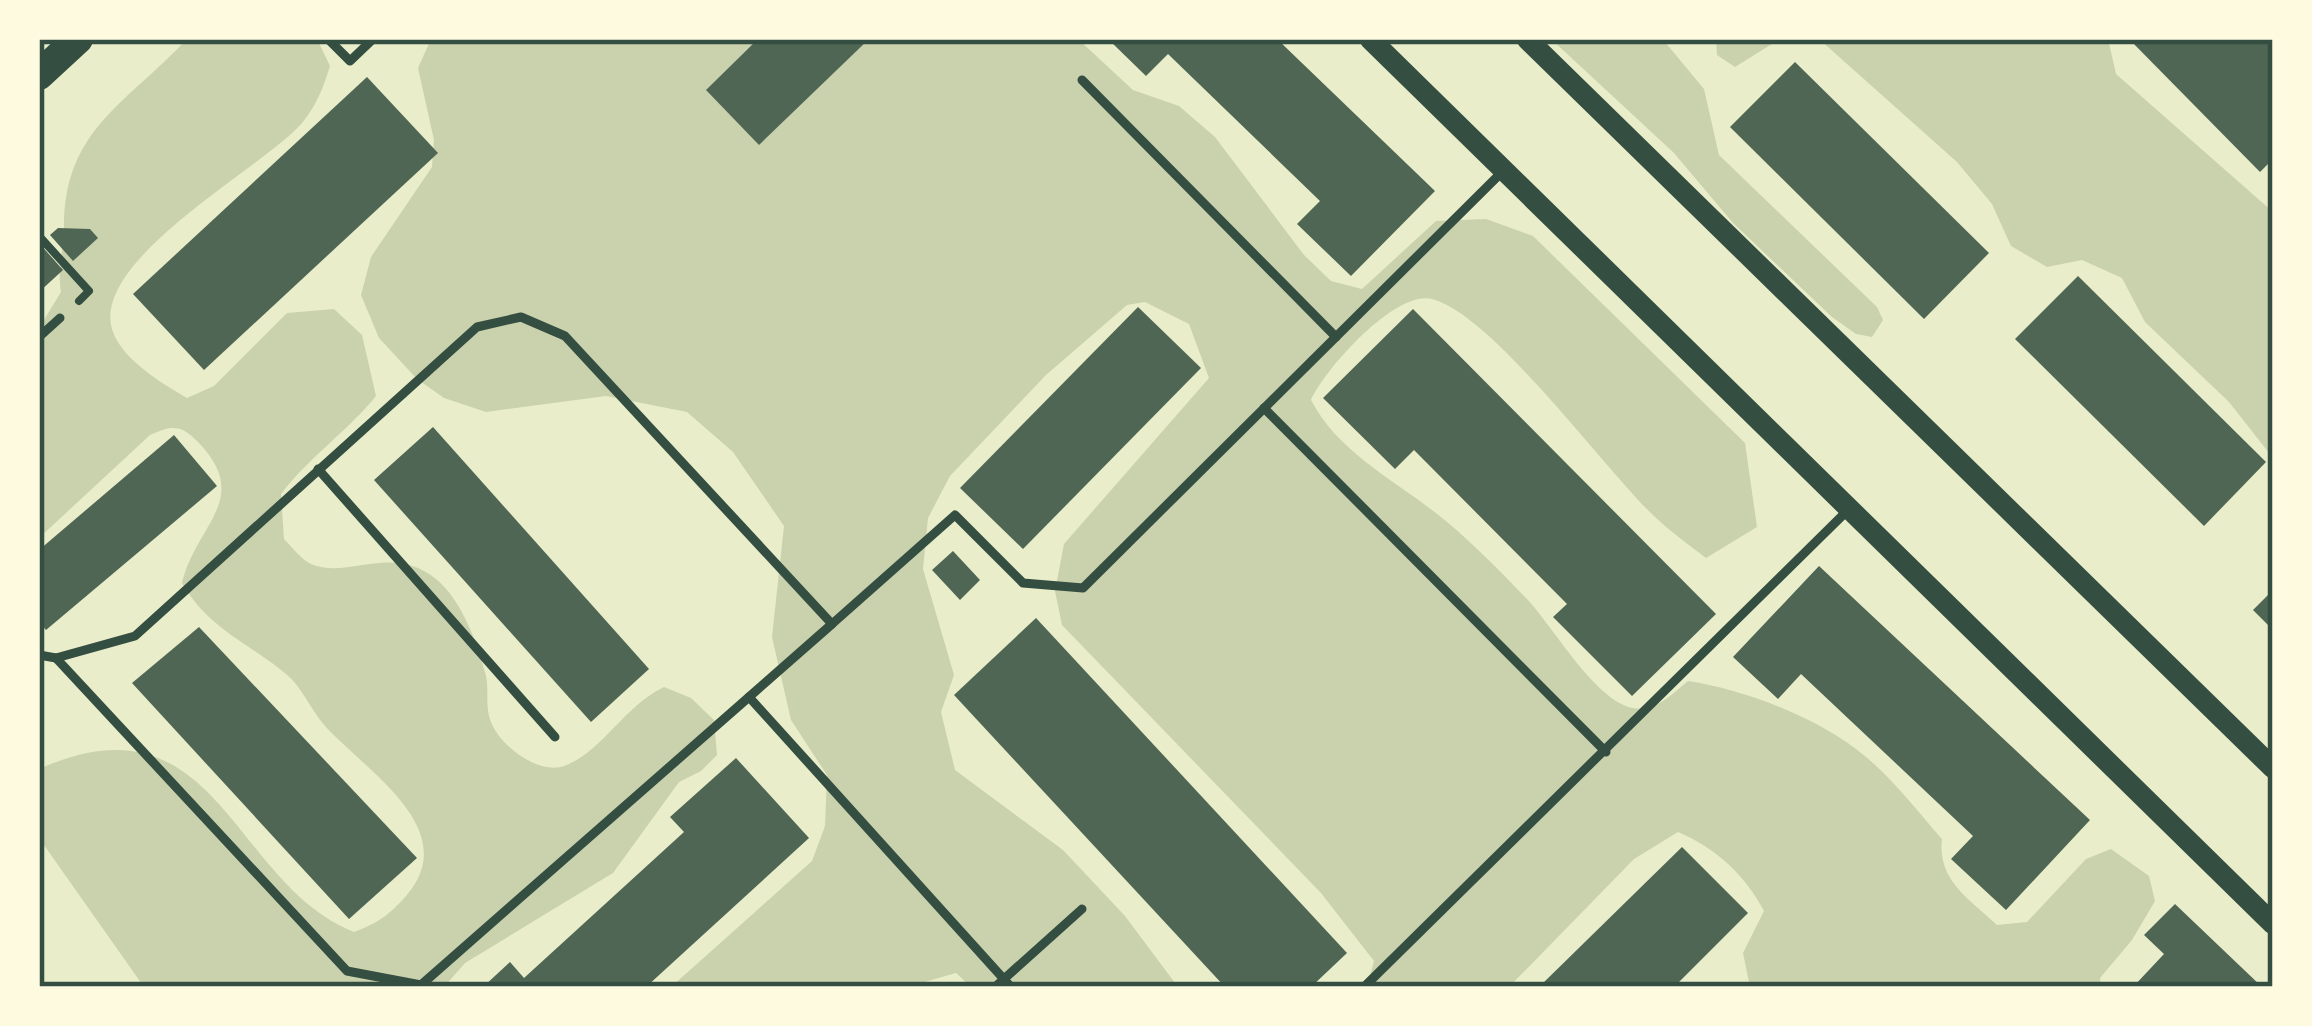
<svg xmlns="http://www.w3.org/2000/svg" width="2312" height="1026" viewBox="0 0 2312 1026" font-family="'Source Sans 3',sans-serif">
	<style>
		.green { fill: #cad2ad }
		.building { fill: #4f6655 }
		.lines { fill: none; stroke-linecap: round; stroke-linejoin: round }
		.path { stroke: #344e41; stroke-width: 8 }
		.service { stroke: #344e41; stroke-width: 9 }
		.tertiary { stroke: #344e41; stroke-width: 21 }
		.primary { stroke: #344e41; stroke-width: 30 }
		.neatline { fill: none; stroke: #344e41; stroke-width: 4.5 }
	</style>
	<rect width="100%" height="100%" fill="#e9edc9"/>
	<!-- green -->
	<g class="green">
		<path d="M 187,39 L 317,39 L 330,66 C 323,88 317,105 302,123 C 263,168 87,261 113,332 C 123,360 163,384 187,398 L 214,386 L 287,313 L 334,309 L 362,335 L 376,396 C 347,432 309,457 281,494 L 284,539 C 291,546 302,560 311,564 C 348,580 391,543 436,579 C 462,600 478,645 486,676 C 489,690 485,709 491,722 C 500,746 539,775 564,766 C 602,752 623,707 664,687 L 691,698 L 714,720 L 717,755 L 701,771 L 679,782 L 613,873 L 465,963 L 444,987 L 144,987 L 39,838 L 39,769 C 218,689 231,884 354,932 C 378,923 389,915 406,896 C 464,830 366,771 325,726 C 311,710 302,687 286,674 C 247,642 208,628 182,583 C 196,524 253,499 198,442 C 181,424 171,425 150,435 L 39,538 L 39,328 L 61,292 C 57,267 64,251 64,227 C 64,130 126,104 187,39 Z"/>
		<path d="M 431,39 L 1078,39 L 1133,90 L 1179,106 L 1215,137 L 1304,255 L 1331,281 L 1362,289 L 1436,221 L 1486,219 L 1533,236 L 1745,443 L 1757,527 L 1706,558 C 1689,545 1671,532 1655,517 C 1605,470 1492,314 1432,299 C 1395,290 1325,369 1311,400 C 1337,450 1389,477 1432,510 C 1465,535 1497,568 1526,598 C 1553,626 1595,701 1633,708 C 1656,712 1672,694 1688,681 C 1746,690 1820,718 1866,757 C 1894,780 1918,812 1942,839 C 1937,880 1969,899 1997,925 L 2027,922 L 2086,859 L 2111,849 L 2149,876 L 2155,901 L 2132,940 L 2100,978 L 2101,987 L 1750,987 L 1743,953 L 1764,911 C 1745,875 1716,848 1678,832 L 1634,859 L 1509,987 L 1367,987 L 1374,961 L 1321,893 L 1062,625 L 1055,591 L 1064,544 L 1209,378 L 1189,324 L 1145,302 L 1127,305 L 1046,375 L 950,476 L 928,518 L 923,569 L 954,675 L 941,712 L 955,770 L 1063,850 L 1125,916 L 1178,987 L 971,987 L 956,973 L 907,987 L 671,987 L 812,861 L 825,826 L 827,775 L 791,720 L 772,637 L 784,526 L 733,452 L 687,412 L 606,396 L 486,412 L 444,398 L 417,379 L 379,338 L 361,295 L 371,257 L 432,167 L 434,140 L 418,68 Z"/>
		<polygon points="1551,39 1665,42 1704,89 1719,155 1877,307 1883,320 1872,337 1856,334 1832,317 1733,223 1674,153"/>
		<polygon points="1716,39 1780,39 1735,67 1717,55"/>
		<polygon points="1819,39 2108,39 2116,74 2273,212 2273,458 2229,402 2145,322 2122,278 2082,260 2047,267 2011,246 1992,204 1957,162"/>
	</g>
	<!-- building -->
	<g class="building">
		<polygon points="758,39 869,39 759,145 706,90"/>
		<polygon points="1108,39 1277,39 1435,191 1351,276 1297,224 1320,201 1168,54 1146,76"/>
		<polygon points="2129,39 2273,39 2273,159 2260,172"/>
		<polygon points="1795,62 1989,253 1924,319 1730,127"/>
		<polygon points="367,77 438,153 204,370 133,294"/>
		<polygon points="58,228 90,229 98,238 73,261 50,235"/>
		<polygon points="39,243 63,270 39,292"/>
		<polygon points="2078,276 2266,462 2204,526 2015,339"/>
		<polygon points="1138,307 1201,368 1023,549 960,488"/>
		<polygon points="1413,309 1716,614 1632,696 1553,617 1567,604 1414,450 1395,469 1323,398"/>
		<polygon points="433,427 649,669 591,722 374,480"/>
		<polygon points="174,435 217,486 46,630 39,622 39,550"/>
		<polygon points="953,551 980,580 960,600 932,570"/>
		<polygon points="1819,566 2090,820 2006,910 1951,859 1973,836 1801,674 1778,699 1733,657"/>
		<polygon points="2273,590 2273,630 2253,610"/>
		<polygon points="1036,618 1347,953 1311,987 1225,987 954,695"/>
		<polygon points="199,627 417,858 349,919 132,683"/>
		<polygon points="736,758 809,838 646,987 483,987 510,962 524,978 684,832 670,817"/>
		<polygon points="1682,847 1748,913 1674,987 1539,987"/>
		<polygon points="2175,904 2262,987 2133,987 2164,954 2144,935"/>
	</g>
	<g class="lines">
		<!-- path -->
		<polyline class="path" points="39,236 89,291 79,301"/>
		<!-- service -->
		<g class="service">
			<polyline points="328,39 350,61 373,39"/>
			<polyline points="1082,80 1336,337"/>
			<polyline points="39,337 60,318"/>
			<polyline points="1264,408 1606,752"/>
			<polyline points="318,469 555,737"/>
			<polyline points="832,624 749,697 1011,987"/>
			<polyline points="39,655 56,658 135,636 477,327 521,317 565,336 832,624 955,515 1023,583 1083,588 1502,172"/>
			<polyline points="56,658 347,971 421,985 749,697"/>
			<polyline points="995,987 1082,909"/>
			<polyline points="1364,987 1849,509"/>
		</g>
		<!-- tertiary -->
		<g class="tertiary">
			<polyline points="1370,39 2273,924"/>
			<polyline points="1527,39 2273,768"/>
		</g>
		<!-- primary -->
		<polyline class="primary" points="39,75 78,39"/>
	</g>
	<!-- border -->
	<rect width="2312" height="1026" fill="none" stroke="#fefae0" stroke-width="84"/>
	<rect x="42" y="42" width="2228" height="942" class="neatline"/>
</svg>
